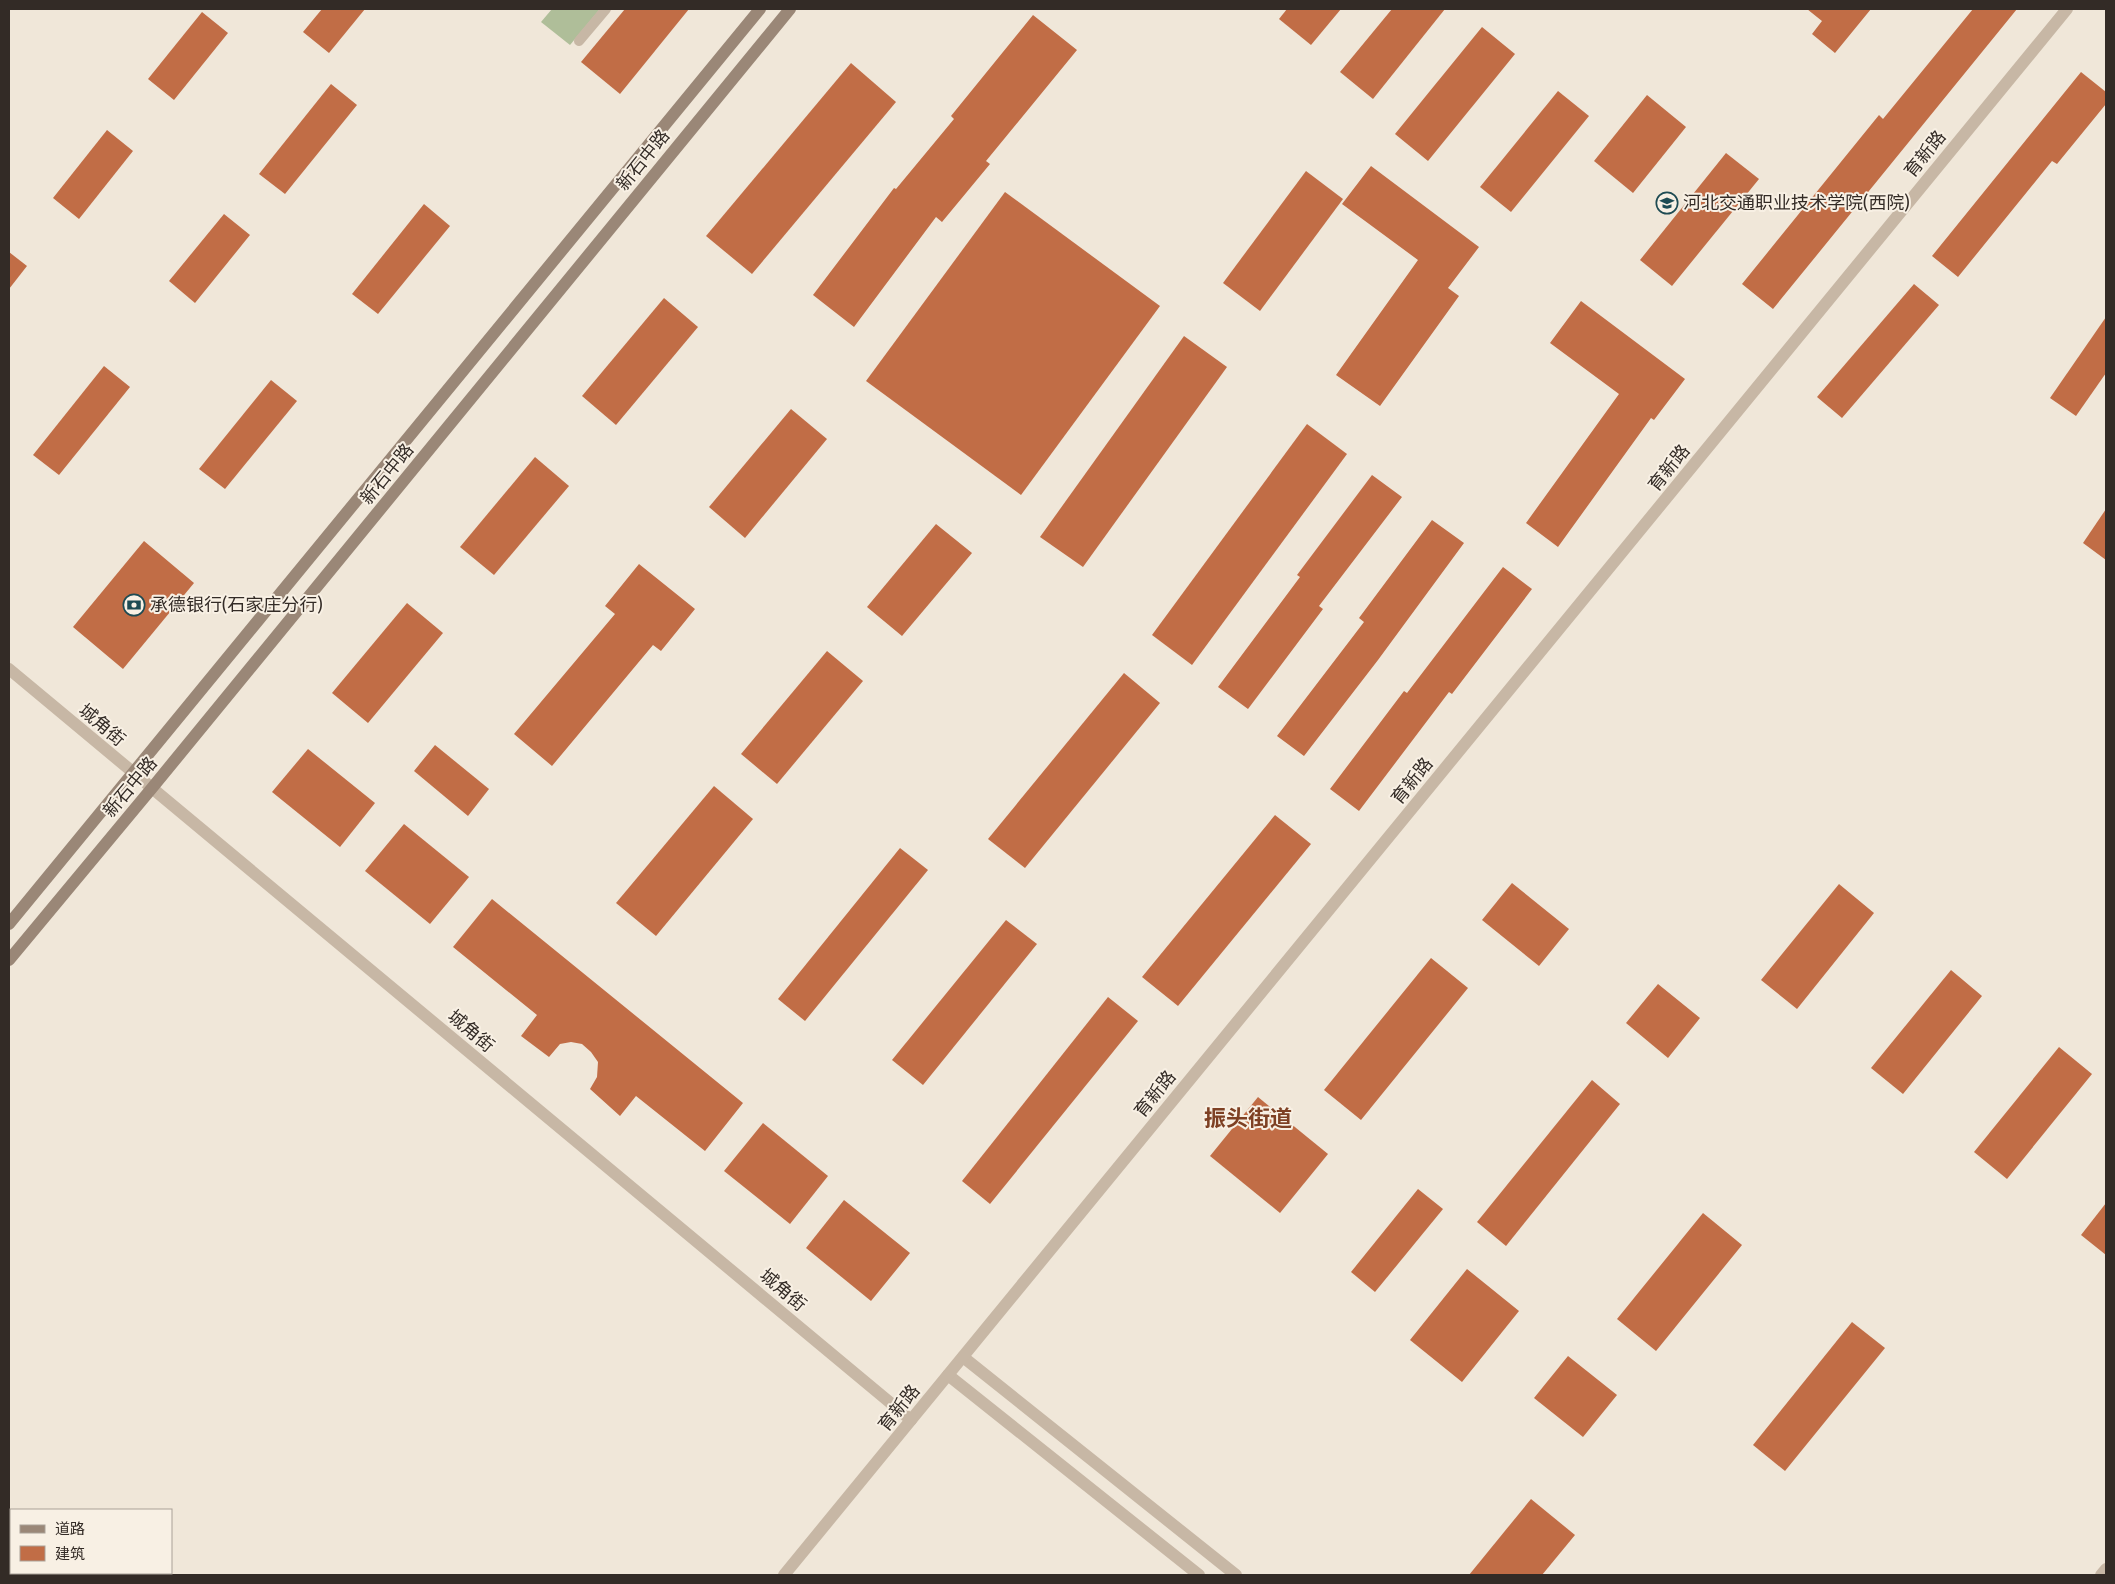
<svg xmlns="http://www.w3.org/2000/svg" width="2115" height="1584" viewBox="0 0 2115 1584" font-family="'Fira Sans Condensed','Noto Sans SC',sans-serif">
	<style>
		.green { fill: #afbe99 }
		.building { fill: #c16d46 }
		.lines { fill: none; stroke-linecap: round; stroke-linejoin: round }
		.service { stroke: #c7b7a5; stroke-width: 10 }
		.minor { stroke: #c7b7a5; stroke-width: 12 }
		.tertiary { stroke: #c7b7a5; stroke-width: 12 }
		.secondary { stroke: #9a8777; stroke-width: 12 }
		.labels { text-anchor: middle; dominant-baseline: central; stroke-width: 4; stroke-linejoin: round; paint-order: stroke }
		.street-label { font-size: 18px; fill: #332b26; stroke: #f8f0e4 }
		.poi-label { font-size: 18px; fill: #332b26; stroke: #f8f0e4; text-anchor: start }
		.district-label { font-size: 22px; font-weight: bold; fill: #7e4023; stroke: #f8f0e4 }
	</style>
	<rect width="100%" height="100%" fill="#f0e7d9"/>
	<!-- green -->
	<polygon class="green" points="552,9 600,9 570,45 541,22"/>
	<!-- building -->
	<g class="building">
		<polygon points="322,9 365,9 329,53 303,32"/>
		<polygon points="625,9 689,9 620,94 581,62"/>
		<polygon points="1287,9 1341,9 1311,45 1279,19"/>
		<polygon points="1392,9 1445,9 1373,99 1340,72"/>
		<polygon points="1807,9 1871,9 1835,53 1812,34 1822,21"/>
		<polygon points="1973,9 2017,9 1773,309 1742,284 1879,115 1883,119"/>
		<polygon points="202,12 228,33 174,100 148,79"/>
		<polygon points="1033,15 1077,50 986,161 990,164 942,222 936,217 854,327 813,295 894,188 896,189 954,119 951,116"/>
		<polygon points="1482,27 1515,54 1428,161 1395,134"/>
		<polygon points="851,63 896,102 752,274 706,236"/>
		<polygon points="2081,72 2106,92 2106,104 2057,164 2052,161 1958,277 1932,256"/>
		<polygon points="331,84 357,105 285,194 259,174"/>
		<polygon points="1558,91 1589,116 1511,212 1480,187"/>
		<polygon points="1647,95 1686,127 1633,193 1594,161"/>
		<polygon points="107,130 133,151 79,219 53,198"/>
		<polygon points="1726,153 1759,179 1672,286 1640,260"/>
		<polygon points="1371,166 1479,247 1448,288 1459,296 1380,406 1336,375 1418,260 1342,204"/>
		<polygon points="1306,171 1343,199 1260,311 1223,283"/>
		<polygon points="1005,192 1160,306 1021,495 866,381"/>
		<polygon points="424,204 450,226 378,314 352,294"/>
		<polygon points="224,214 250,235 195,303 169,281"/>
		<polygon points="9,252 27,266 9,289"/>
		<polygon points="1914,284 1939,305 1842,418 1817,397"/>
		<polygon points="664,298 698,327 616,425 582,396"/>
		<polygon points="1581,301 1685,379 1654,420 1651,418 1558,547 1526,523 1619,394 1550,343"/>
		<polygon points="2106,317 2106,373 2076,416 2050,398"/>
		<polygon points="1184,336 1227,367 1083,567 1040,537"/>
		<polygon points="104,366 130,387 59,475 33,455"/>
		<polygon points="271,380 297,401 225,489 199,469"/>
		<polygon points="791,409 827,439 745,538 709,507"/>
		<polygon points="1307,424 1347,454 1192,665 1152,635"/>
		<polygon points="535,457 569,486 494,575 460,547"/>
		<polygon points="1372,475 1402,497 1319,606 1323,609 1248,709 1218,687 1300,577 1297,575"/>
		<polygon points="2106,509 2106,560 2083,543"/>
		<polygon points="1432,520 1464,543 1378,660 1304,756 1277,736 1364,622 1359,618"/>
		<polygon points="936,524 972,553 902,636 867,607"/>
		<polygon points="144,541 194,583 123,669 73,627"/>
		<polygon points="639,564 695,609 661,651 653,645 552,766 514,734 615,614 605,606"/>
		<polygon points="1503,567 1532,589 1452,694 1449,692 1359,811 1330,789 1404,691 1407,693"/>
		<polygon points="407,603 443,633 368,723 332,693"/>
		<polygon points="827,651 863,681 777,784 741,754"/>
		<polygon points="1124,673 1160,703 1025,868 988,839"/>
		<polygon points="435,745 489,789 468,816 414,771"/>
		<polygon points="308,749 375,803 340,847 272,792"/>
		<polygon points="714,786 753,819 656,936 616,903"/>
		<polygon points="1275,815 1311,844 1178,1006 1142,977"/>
		<polygon points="404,824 469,877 430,924 365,871"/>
		<polygon points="900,848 928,870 805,1021 778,999"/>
		<polygon points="1512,883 1569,929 1539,966 1482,920"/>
		<polygon points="1839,884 1874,913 1797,1009 1761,980"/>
		<polygon points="492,899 743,1103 705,1151 636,1096 620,1116 590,1089 597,1077 598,1062 591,1052 582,1044 571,1042 560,1044 549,1057 521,1036 537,1015 453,947"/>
		<polygon points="1006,920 1037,944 923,1085 892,1060"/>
		<polygon points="1431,958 1468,988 1361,1120 1324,1090"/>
		<polygon points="1951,970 1982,996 1903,1094 1871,1068"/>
		<polygon points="1658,984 1700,1018 1668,1058 1626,1023"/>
		<polygon points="1108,997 1138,1021 990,1204 962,1181"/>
		<polygon points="2059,1047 2092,1074 2007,1179 1974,1152"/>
		<polygon points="1592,1080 1620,1104 1506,1246 1477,1222"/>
		<polygon points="1258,1097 1328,1154 1280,1213 1210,1156"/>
		<polygon points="763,1123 828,1176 790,1224 724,1171"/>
		<polygon points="1418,1189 1443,1209 1375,1292 1351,1272"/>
		<polygon points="844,1200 910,1253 871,1301 806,1248"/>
		<polygon points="2106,1203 2106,1255 2081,1235"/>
		<polygon points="1703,1213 1742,1245 1656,1351 1617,1319"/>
		<polygon points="1467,1269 1519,1311 1462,1382 1410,1340"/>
		<polygon points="1852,1322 1885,1348 1785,1471 1753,1445"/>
		<polygon points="1568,1356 1617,1395 1583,1437 1534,1398"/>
		<polygon points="1531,1499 1575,1535 1542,1575 1469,1575"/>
	</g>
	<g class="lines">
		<!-- service -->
		<polyline class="service" points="579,41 606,9"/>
		<!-- minor -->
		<polyline class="minor" points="2101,1575 2106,1569"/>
		<!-- tertiary -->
		<g class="tertiary">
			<polyline points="9,669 911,1420"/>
			<polyline points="963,1357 1236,1575"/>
			<polyline points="948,1375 1199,1575"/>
			<polyline points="784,1575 2067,9"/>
		</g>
		<!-- secondary -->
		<g class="secondary">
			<polyline points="9,924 760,9"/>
			<polyline points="9,960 152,788 790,9"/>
		</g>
	</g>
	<!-- icons -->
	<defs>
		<g id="university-ring" transform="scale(1.125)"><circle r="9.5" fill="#f8f0e4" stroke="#1e4b53" stroke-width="1.5"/><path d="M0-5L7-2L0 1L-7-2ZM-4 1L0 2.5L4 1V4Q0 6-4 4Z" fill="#1e4b53"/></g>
		<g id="bank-ring" transform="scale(1.125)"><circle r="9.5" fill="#f8f0e4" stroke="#1e4b53" stroke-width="1.5"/><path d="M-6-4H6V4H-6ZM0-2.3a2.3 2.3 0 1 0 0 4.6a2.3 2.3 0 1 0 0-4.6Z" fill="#1e4b53"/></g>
	</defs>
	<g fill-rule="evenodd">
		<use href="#university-ring" x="1667" y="203"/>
		<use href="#bank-ring" x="134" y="605"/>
	</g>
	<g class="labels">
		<!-- street labels -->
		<g class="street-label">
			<text transform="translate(1925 154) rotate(-51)">育新路</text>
			<text transform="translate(643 160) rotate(-51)">新石中路</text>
			<text transform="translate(1669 468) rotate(-51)">育新路</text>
			<text transform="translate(387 474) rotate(-51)">新石中路</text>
			<text transform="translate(102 725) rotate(40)">城角街</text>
			<text transform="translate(1412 781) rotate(-51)">育新路</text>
			<text transform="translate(130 787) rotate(-50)">新石中路</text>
			<text transform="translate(471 1031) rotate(40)">城角街</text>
			<text transform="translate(1155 1094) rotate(-51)">育新路</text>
			<text transform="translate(783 1290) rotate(40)">城角街</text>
			<text transform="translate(899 1408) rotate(-51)">育新路</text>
		</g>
		<!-- poi labels -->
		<g class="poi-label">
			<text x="1683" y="203">河北交通职业技术学院(西院)</text>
			<text x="150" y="605">承德银行(石家庄分行)</text>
		</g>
		<!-- district labels -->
		<g class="district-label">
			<text x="1248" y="1118">振头街道</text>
		</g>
	</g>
	<!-- border -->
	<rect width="2115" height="1584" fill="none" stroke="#332b26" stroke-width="20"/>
	<!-- legend -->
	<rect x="10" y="1509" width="162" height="65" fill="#f8f0e4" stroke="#a9a198"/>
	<rect x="20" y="1525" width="25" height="8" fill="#9a8777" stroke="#a9a198"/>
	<text x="55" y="1534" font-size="15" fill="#332b26">道路</text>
	<rect x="20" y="1546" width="25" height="15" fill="#c16d46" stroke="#a9a198"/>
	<text x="55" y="1559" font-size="15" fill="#332b26">建筑</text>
</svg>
